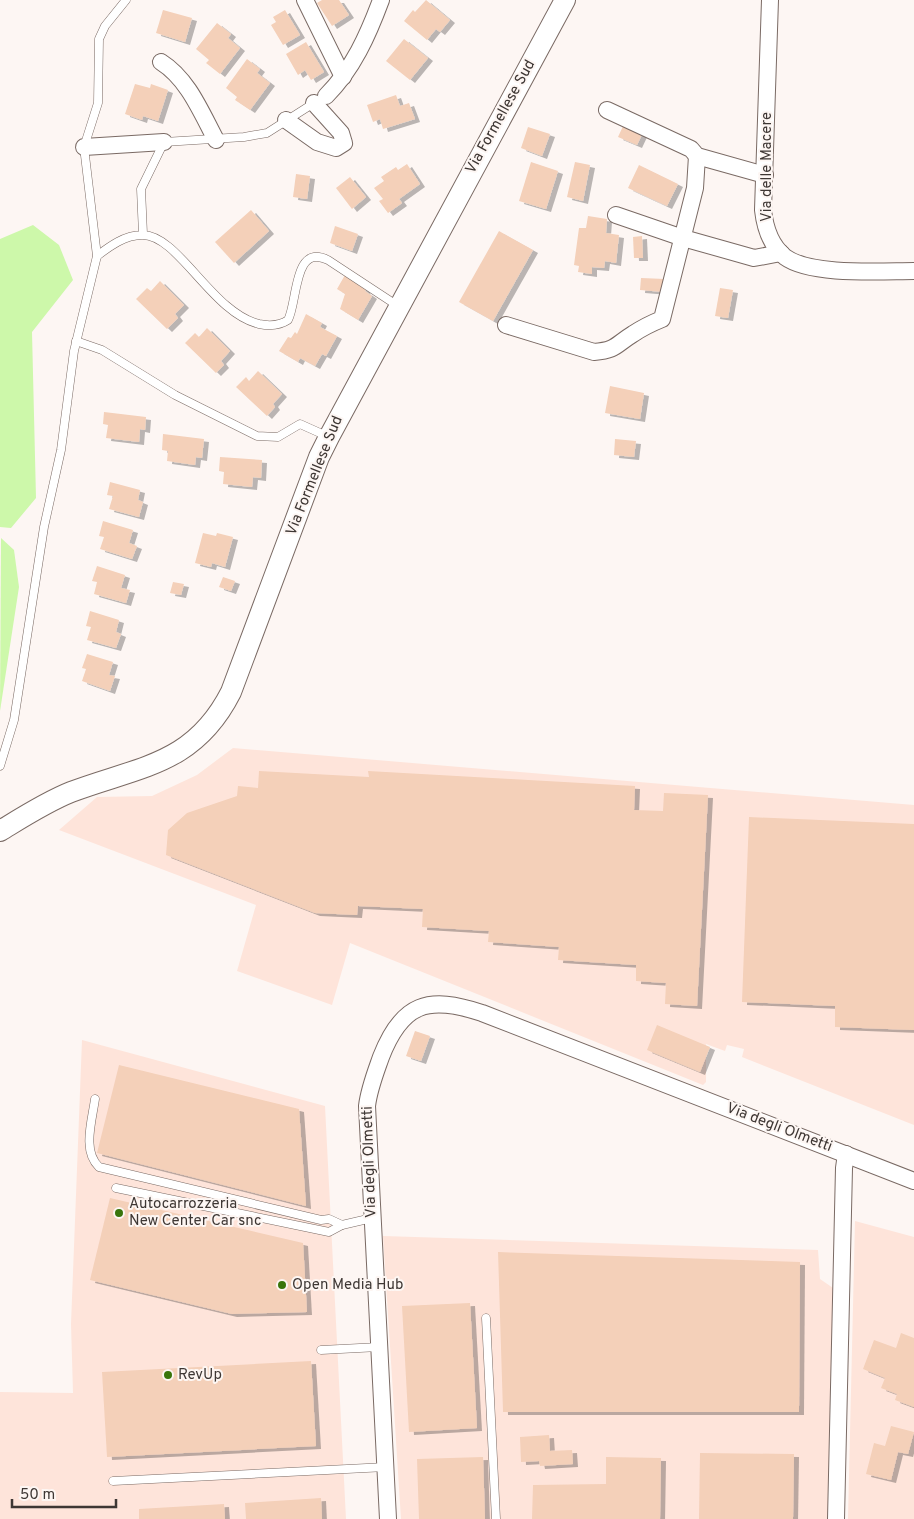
<svg xmlns="http://www.w3.org/2000/svg" width="914" height="1519" viewBox="0 0 914 1519" font-family="Overpass,sans-serif">
	<style>
		.built { fill: #fee4da }
		.green { fill: #cdf8aa }
		.building { fill: #f4d0b9; filter: url(#shadow) }
		.lines { fill: none; stroke-linecap: round; stroke-linejoin: round }
		.service-casing { stroke: #7a6a64; stroke-width: 9 }
		.minor-casing { stroke: #7a6a64; stroke-width: 18 }
		.tertiary-casing { stroke: #7a6a64; stroke-width: 22 }
		.service { stroke: #fff; stroke-width: 8 }
		.minor { stroke: #fff; stroke-width: 16 }
		.tertiary { stroke: #fff; stroke-width: 20 }
		.poi-dot { fill: #39750b; stroke: #fdf6f3; stroke-width: 2 }
		.labels { text-anchor: middle; dominant-baseline: central; stroke-width: 4; stroke-linejoin: round; paint-order: stroke }
		.street-label { font-size: 15px; fill: #3e3734; stroke: #fdf6f3 }
		.poi-label { font-size: 15px; fill: #3e3734; stroke: #fdf6f3; text-anchor: start }
	</style>
	<defs>
		<filter id="shadow"><feDropShadow dx="5" dy="3" stdDeviation="0" flood-color="#0004"/></filter>
	</defs>
	<rect width="100%" height="100%" fill="#fdf6f3"/>
	<!-- built -->
	<g class="built">
		<polygon points="233,748 914,805 914,1125 742,1057 744,1049 727,1045 725,1051 706,1044 706,1082 703,1085 350,943 332,1005 237,971 256,905 59,830 97,797 152,796 197,775"/>
		<polygon points="82,1040 325,1106 346,1519 0,1519 0,1392 73,1393 71,1324"/>
		<polygon points="855,1221 914,1237 914,1519 848,1519"/>
		<polygon points="383,1236 818,1250 820,1279 836,1290 828,1519 401,1519"/>
	</g>
	<!-- green -->
	<g class="green">
		<polygon points="33,225 59,245 73,280 32,332 36,498 11,528 0,527 0,239"/>
		<polygon points="1,538 14,550 19,587 0,711"/>
	</g>
	<!-- building -->
	<g class="building">
		<polygon points="322,0 339,0 349,15 332,26 317,3"/>
		<polygon points="426,0 450,20 440,32 436,29 427,40 404,21 413,10 415,12"/>
		<polygon points="163,10 192,18 185,42 156,33"/>
		<polygon points="285,10 300,35 283,45 271,25 276,22 273,17"/>
		<polygon points="217,23 231,34 228,38 240,48 220,74 206,63 209,60 196,49"/>
		<polygon points="404,39 428,58 410,80 386,61"/>
		<polygon points="306,42 324,72 311,80 305,70 298,75 286,54"/>
		<polygon points="247,59 260,69 257,73 270,83 250,110 235,100 237,97 226,88"/>
		<polygon points="135,84 150,88 151,84 168,90 158,121 143,116 142,120 125,114"/>
		<polygon points="396,95 400,106 409,103 415,119 383,129 380,119 373,122 367,105"/>
		<polygon points="625,122 644,130 637,145 618,137"/>
		<polygon points="528,127 550,134 542,156 521,148"/>
		<polygon points="531,162 558,171 546,209 519,201"/>
		<polygon points="575,162 590,165 583,201 567,197"/>
		<polygon points="407,164 420,184 399,199 402,203 388,213 379,201 383,199 374,188 384,181 381,177 396,167 398,170"/>
		<polygon points="639,165 678,184 667,206 628,188"/>
		<polygon points="296,174 310,176 307,199 293,197"/>
		<polygon points="350,177 366,197 352,209 336,188"/>
		<polygon points="251,210 269,231 234,263 215,242"/>
		<polygon points="588,216 607,219 606,233 619,235 616,263 605,261 604,268 592,267 592,274 578,272 579,266 574,265 579,228 586,228"/>
		<polygon points="335,226 358,234 352,251 330,243"/>
		<polygon points="499,231 533,250 493,321 459,302"/>
		<polygon points="642,236 643,258 634,258 633,237"/>
		<polygon points="345,275 367,288 365,291 372,296 358,320 340,309 345,294 337,289"/>
		<polygon points="641,278 665,279 664,292 640,290"/>
		<polygon points="160,281 184,305 175,314 178,318 167,329 136,299 147,288 151,291"/>
		<polygon points="720,288 733,290 728,318 715,316"/>
		<polygon points="306,314 322,323 320,327 337,336 326,356 322,354 315,366 300,358 298,362 279,351 288,337 291,338 295,332 297,334"/>
		<polygon points="207,328 230,351 221,361 224,365 216,373 185,343 195,333 199,337"/>
		<polygon points="258,371 282,394 273,404 275,407 267,416 236,387 246,377 249,381"/>
		<polygon points="610,386 644,393 640,419 605,413"/>
		<polygon points="104,412 146,417 145,430 140,429 139,442 106,438 108,425 103,424"/>
		<polygon points="163,434 204,439 202,458 196,457 195,465 167,461 168,451 162,450"/>
		<polygon points="615,439 636,441 634,457 614,455"/>
		<polygon points="220,457 262,460 261,478 253,477 252,487 223,484 224,472 219,471"/>
		<polygon points="110,482 140,490 138,500 143,502 139,517 109,509 113,496 107,495"/>
		<polygon points="103,521 133,530 129,543 137,546 132,559 100,549 104,537 99,536"/>
		<polygon points="203,533 216,536 217,533 233,537 225,567 212,563 211,567 195,563"/>
		<polygon points="97,566 125,575 121,588 130,590 126,603 94,594 97,582 92,581"/>
		<polygon points="223,577 235,581 231,591 219,587"/>
		<polygon points="173,582 184,584 181,595 170,593"/>
		<polygon points="90,611 119,620 116,632 121,634 116,648 87,640 91,627 86,626"/>
		<polygon points="87,654 113,662 109,675 115,676 110,691 82,681 86,669 82,668"/>
		<polygon points="259,771 369,777 368,771 635,786 634,810 663,811 664,793 708,795 697,1006 665,1004 666,983 636,981 636,965 558,960 559,947 488,942 489,931 422,927 423,909 358,906 357,915 315,913 166,855 168,830 187,813 237,796 238,786 258,788"/>
		<polygon points="749,817 914,824 914,1030 835,1027 835,1006 742,1002"/>
		<polygon points="657,1025 710,1047 700,1072 647,1050"/>
		<polygon points="415,1031 430,1036 421,1061 406,1056"/>
		<polygon points="119,1065 299,1109 306,1206 97,1153"/>
		<polygon points="110,1198 303,1243 307,1312 232,1314 90,1280"/>
		<polygon points="498,1252 800,1262 799,1412 503,1412"/>
		<polygon points="470,1303 477,1428 409,1432 402,1306"/>
		<polygon points="901,1333 914,1338 914,1407 895,1400 897,1394 881,1388 885,1378 863,1369 874,1340 896,1348"/>
		<polygon points="311,1361 316,1446 107,1457 102,1372"/>
		<polygon points="891,1426 914,1432 908,1454 898,1452 891,1480 866,1474 874,1443 885,1446"/>
		<polygon points="549,1435 550,1451 572,1450 573,1464 540,1466 539,1461 521,1462 520,1437"/>
		<polygon points="700,1453 794,1454 793,1519 699,1519"/>
		<polygon points="483,1457 485,1519 419,1519 417,1459"/>
		<polygon points="606,1457 661,1458 660,1519 532,1519 533,1485 606,1484"/>
		<polygon points="321,1498 322,1519 246,1519 245,1503"/>
		<polygon points="224,1504 225,1519 139,1519 139,1509"/>
	</g>
	<g class="lines">
		<!-- service casing -->
		<g class="service-casing">
			<g id="service">
				<polyline points="143,234 141,189 164,142 244,137 267,133 314,103"/>
				<path d="M 97,256 C 110,246 125,235 142,235 C 178,234 212,313 259,324 C 269,326 279,326 288,320 C 298,301 293,243 328,260 L 398,306"/>
				<polyline points="76,341 102,350 175,395 257,436 278,437 300,424 329,437"/>
				<polyline points="0,766 14,720 44,527 61,450 74,351 97,256 84,147 98,103 99,39 105,26 126,0"/>
				<path d="M 95,1099 C 92,1121 82,1151 99,1167 L 321,1220 L 329,1219 L 342,1225 L 372,1218"/>
				<polyline points="116,1188 329,1232 342,1225"/>
				<polyline points="486,1318 496,1519"/>
				<polyline points="321,1350 379,1347"/>
				<polyline points="113,1481 386,1467"/>
			</g>
		</g>
		<!-- minor casing -->
		<g class="minor-casing">
			<g id="minor">
				<polyline points="305,0 343,77"/>
				<path d="M 770,0 L 763,210 C 765,228 770,245 785,257 C 811,276 882,271 914,271"/>
				<path d="M 161,62 C 188,79 201,112 216,140"/>
				<path d="M 326,96 C 353,69 368,35 381,0"/>
				<polyline points="607,110 691,149 697,156 765,175"/>
				<polyline points="286,120 317,142 336,148 344,143 341,133 314,103"/>
				<polyline points="84,147 164,142"/>
				<polyline points="616,215 683,238 754,258 781,253"/>
				<path d="M 506,325 L 594,352 C 617,350 615,345 633,334 C 642,328 652,323 662,319 L 695,188 L 697,156"/>
				<path d="M 388,1519 L 367,1106 C 369,1089 375,1074 381,1057 C 402,1003 428,995 482,1013 L 914,1181"/>
				<polyline points="836,1519 844,1168 846,1154"/>
			</g>
		</g>
		<!-- tertiary casing -->
		<g class="tertiary-casing">
			<path id="tertiary" d="M 0,831 C 23,817 46,802 71,792 C 140,766 194,765 231,692 L 319,457 L 329,437 L 565,0"/>
		</g>
		<!-- service -->
		<use href="#service" class="service"/>
		<!-- minor -->
		<use href="#minor" class="minor"/>
		<!-- tertiary -->
		<use href="#tertiary" class="tertiary"/>
	</g>
	<!-- markers -->
	<g class="poi-dot">
		<circle cx="119" cy="1213" r="5"/>
		<circle cx="282" cy="1285" r="5"/>
		<circle cx="168" cy="1375" r="5"/>
	</g>
	<g class="labels">
		<!-- street labels -->
		<g class="street-label">
			<text transform="translate(501 117) rotate(-61)">Via Formellese Sud</text>
			<text transform="translate(767 167) rotate(-90)">Via delle Macere</text>
			<text transform="translate(315 476) rotate(-68)">Via Formellese Sud</text>
			<text transform="translate(779 1128) rotate(21)">Via degli Olmetti</text>
			<text transform="translate(370 1162) rotate(-92)">Via degli Olmetti</text>
		</g>
		<!-- poi labels -->
		<g class="poi-label">
			<text x="129" y="1204">Autocarrozzeria<tspan x="129" dy="17">New Center Car snc</tspan></text>
			<text x="292" y="1285">Open Media Hub</text>
			<text x="178" y="1375">RevUp</text>
		</g>
	</g>
	<!-- scale -->
	<path d="M12 1499v8h104v-8" fill="none" stroke="#3e3734" stroke-width="2.5"/>
	<text x="20" y="1499" font-size="15" fill="#3e3734" stroke="#fdf6f3" stroke-width="4" paint-order="stroke">50 m</text>
</svg>
